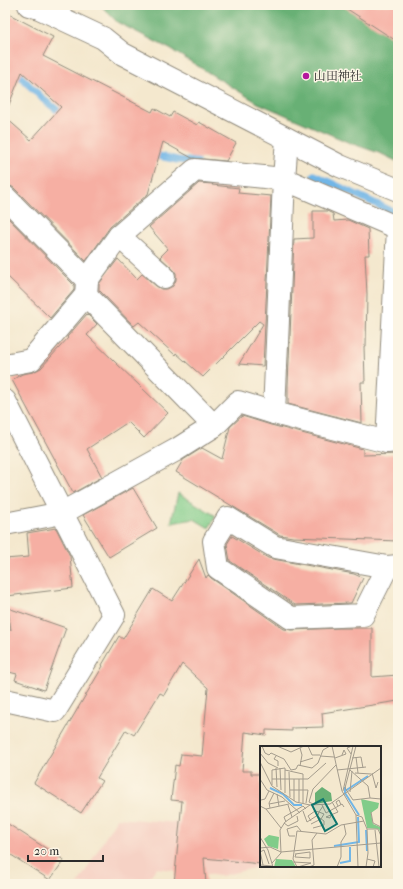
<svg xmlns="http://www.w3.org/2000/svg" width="403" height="889" viewBox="0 0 403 889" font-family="'IM FELL French Canon','Noto Serif JP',serif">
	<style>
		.built { fill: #f6d2c5 }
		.green { fill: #81cc89; stroke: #567c5a }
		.forest { fill: #68b075; stroke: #4a6e50 }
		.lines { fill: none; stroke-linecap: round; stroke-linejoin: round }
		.stream { stroke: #71b6e7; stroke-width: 7 }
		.building { fill: #f6afa3 }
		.street-casing { stroke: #908a7c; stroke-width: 24 }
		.street { stroke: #fff; stroke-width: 22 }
		.poi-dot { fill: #b5179e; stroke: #fcf5e5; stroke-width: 1.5 }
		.labels { text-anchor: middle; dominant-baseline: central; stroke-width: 3; stroke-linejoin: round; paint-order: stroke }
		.poi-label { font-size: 12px; fill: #2b2b2b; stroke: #fcf5e5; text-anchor: start }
		.inset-river { fill: none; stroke: #71b6e7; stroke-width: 2 }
		.inset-road { fill: none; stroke: #a49c8d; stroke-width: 1 }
		.view { fill: #0f766e; fill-opacity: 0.15; stroke: #0f766e; stroke-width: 2 }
		.inset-edge { fill: none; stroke: #2b2b2b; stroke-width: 2 }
	</style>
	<rect width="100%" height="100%" fill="#fcf5e5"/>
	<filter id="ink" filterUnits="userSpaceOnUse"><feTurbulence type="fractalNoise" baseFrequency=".025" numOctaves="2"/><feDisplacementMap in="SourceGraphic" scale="8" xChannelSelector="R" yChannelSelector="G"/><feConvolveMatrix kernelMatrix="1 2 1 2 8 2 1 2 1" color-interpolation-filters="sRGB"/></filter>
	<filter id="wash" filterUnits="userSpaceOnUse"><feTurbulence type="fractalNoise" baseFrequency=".012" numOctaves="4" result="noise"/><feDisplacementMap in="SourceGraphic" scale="16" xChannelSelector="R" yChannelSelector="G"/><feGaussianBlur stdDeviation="0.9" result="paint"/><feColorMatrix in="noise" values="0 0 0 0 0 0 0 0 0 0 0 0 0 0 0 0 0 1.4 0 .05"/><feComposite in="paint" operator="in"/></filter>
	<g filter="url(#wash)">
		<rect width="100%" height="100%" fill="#f4e8ce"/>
		<!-- built -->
		<polygon class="built" points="261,808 262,866 221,876 156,868 145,884 78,884 117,818 193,824"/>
		<!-- green -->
		<polygon class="green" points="178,493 216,516 209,528 194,519 171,523"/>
		<!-- forest -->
		<polygon class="forest" points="100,5 355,5 398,38 398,162 382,154 350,143 258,103 170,49 117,22"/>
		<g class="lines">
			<!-- stream -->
			<g class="stream">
				<polyline points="5,61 44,100 65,116"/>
				<polyline points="150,154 177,160 197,162"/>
				<polyline points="314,175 398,214"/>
			</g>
		</g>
		<g id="blocks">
			<!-- building -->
			<g class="building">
				<polygon points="341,5 398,5 398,42"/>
				<polygon points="5,12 53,37 43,56 152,112 154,108 170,117 173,112 197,125 199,122 236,143 226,161 192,158 163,142 148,194 110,227 86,261 14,188 9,185 5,185 5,117 31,140 61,107 22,72 6,112 5,112"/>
				<polygon points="199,183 213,184 212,185 239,188 238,193 271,196 263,366 239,364 263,324 259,321 203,377 176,353 175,355 139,322 134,326 99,290 99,284 118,259 137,279 142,274 156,286 161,289 167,289 173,286 176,280 176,273 172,268 160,257 168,249 149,227"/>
				<polygon points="313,211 327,211 333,214 334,221 348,220 368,229 369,255 365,255 367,294 366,346 364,346 365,382 361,382 362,423 288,404 288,385 294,239 313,238"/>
				<polygon points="5,215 74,285 74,290 50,318 5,274"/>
				<polygon points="87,314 97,324 87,335 168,413 144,438 128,422 87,449 102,477 73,493 12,380 22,374 33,372 41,368 68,338 67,337"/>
				<polygon points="242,416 271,425 363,449 363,455 398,454 398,541 293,537 280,535 176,472 183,460 202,448 222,459 230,427"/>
				<polygon points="133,488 157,528 109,557 83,515"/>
				<polygon points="56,528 70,556 73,588 7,596 5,583 5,559 29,557 27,533"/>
				<polygon points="232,536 268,558 273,559 354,574 363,578 351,603 295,605 230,561 227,544"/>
				<polygon points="199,559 206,578 208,575 211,578 284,629 292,630 339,628 372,628 372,677 398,675 398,701 322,713 323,727 292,728 292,731 266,730 266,735 245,732 242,771 251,771 251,774 261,774 261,864 204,858 206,884 174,884 182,801 171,800 175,765 179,766 181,754 202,756 208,688 182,664 164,695 160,693 134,735 126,730 97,778 102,781 81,813 34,783 81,703 103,666 102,665 119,636 123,639 153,589 172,601"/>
				<polygon points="8,608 66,628 44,690 15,680 17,674 5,671 5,629 11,630"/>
				<polygon points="5,822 64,860 50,880 5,851"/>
			</g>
		</g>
	</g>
	<g filter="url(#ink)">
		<use href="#blocks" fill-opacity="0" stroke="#908a7c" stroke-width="1"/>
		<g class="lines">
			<!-- street casing -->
			<g class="street-casing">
				<g id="street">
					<polyline points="29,5 39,8 103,38 123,54 340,166 398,190"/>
					<polyline points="287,139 284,179 274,413 387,442 398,441"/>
					<polyline points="5,197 87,280 119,236 195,170 284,179 398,228"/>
					<polyline points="119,236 164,277"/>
					<polyline points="5,365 31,360 86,295 87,281"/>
					<polyline points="5,401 114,615 55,711 5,700"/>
					<polyline points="214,426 238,402 274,413"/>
					<polyline points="387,442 398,228"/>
					<polyline points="5,524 62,513 176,450 214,426 86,295"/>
					<polyline points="387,567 363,615 291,618 218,568 214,541 228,518 275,547 387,567 398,566"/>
				</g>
			</g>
			<!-- street -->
			<use href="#street" class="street"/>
		</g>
	</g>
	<!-- markers -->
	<circle class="poi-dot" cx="306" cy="76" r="4"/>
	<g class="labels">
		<!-- poi labels -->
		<g class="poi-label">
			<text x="314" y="76">山田神社</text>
		</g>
	</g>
	<!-- overview -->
	<g transform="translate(260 746)">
		<rect width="121" height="121" fill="#f4e8ce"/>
		<path d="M 101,53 L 119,57 L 118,62 L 111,67 L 113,78 L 120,81 L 121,89 L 119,83 L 107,82 ZM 9,89 L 19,91 L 18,103 L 8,100 L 4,93 ZM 16,113 L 32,114 L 36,121 L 14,121 Z" fill="#81cc89"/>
		<path d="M 62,41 L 71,47 L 72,55 L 55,58 L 55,47 Z" fill="#68b075"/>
		<path class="inset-river" d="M 85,41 L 85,47 L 99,69M 10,42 L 23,48 L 34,59 L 42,59M 85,45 L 108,30M 106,84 L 107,105M 74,100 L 99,96 L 98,71M 80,117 L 90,115 L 90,101"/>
		<path class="inset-road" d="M 2,0 L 5,7 L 9,9 L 11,7 L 24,13 L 31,24 L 36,23 L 38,19 L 52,22 L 58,17 L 63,4 L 70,0M 17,0 L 31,6 L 44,0M 48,0 L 52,9 L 60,9M 72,0 L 82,45 L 96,69 L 98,121M 0,7 L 8,17 L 18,22M 91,8 L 87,2 L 92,0M 16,10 L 14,13 L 18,15 L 18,20M 60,10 L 74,11M 96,11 L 98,27M 75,12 L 86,8 L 84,4 L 82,9M 92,12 L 101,11 L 103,22M 0,16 L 12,40 L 36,56 L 50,59M 40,16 L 53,12M 40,20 L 42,9 L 40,2M 16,22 L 17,41M 20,22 L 21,44M 25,24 L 43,28 L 43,57M 77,24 L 106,21M 90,24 L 108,40 L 110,52 L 121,53M 29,26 L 30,51M 95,27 L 111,28M 112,27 L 116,42 L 118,36M 0,33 L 7,44 L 22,51 L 40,67M 12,33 L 48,33 L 66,17M 34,33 L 34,55M 39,33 L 39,56M 12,39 L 12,24 L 25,22 L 25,47M 30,44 L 48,44 L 46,57M 83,45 L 93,0M 90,46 L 92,25M 17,48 L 19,60M 1,54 L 5,53 L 9,45M 93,54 L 85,42 L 96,0M 93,54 L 110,52M 9,58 L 25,55M 53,58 L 49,56 L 53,43 L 76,19M 28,59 L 32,71M 62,59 L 66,67 L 82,58 L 84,61M 0,60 L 6,63 L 21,82M 78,60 L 76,56 L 79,54 L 81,59M 10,62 L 9,57 L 14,47M 6,63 L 29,58M 43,65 L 47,76 L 58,69 L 59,66M 111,66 L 113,77 L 121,81M 71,69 L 70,72 L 66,71 L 78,66 L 72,56M 96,69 L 102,71 L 107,83 L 108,107 L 106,121M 51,75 L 48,70 L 55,65 L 59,66 L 63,60M 26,76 L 24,71 L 43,60 L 46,63M 24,77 L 28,80 L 38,75 L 37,70M 51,78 L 61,73 L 64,68 L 59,66M 53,82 L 64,79 L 64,75 L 57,70M 107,83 L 118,83 L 121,90M 115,84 L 119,121M 35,90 L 29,90 L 27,83 L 37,80 L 41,85M 0,91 L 8,104 L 13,121M 0,102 L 10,101 L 21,106 L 121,97M 0,105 L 3,119M 0,106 L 4,104 L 9,118M 35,108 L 50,106M 36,108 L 35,111 L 50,112 L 50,106M 107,113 L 115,115 L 113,121M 33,116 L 51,117M 12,117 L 21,107 L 20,84 L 25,76 L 50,59 L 70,58 L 121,22M 0,119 L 13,120M 37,121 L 33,113 L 37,85 L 66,88 L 81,79 L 104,75M 38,121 L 51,117M 49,121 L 54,119 L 52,94 L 57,87M 77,121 L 81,111 L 81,96 L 86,88 L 84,78"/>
		<path class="view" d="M 63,53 L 77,78 L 65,85 L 52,59 Z"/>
		<rect width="121" height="121" class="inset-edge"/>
	</g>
	<!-- margin -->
	<rect width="403" height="889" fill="none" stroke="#fcf5e5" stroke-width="20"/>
	<!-- scale -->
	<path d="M28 855v6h75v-6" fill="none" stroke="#2b2b2b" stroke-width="2"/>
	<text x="34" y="855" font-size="12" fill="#2b2b2b" stroke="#fcf5e5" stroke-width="3" paint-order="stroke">20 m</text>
</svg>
